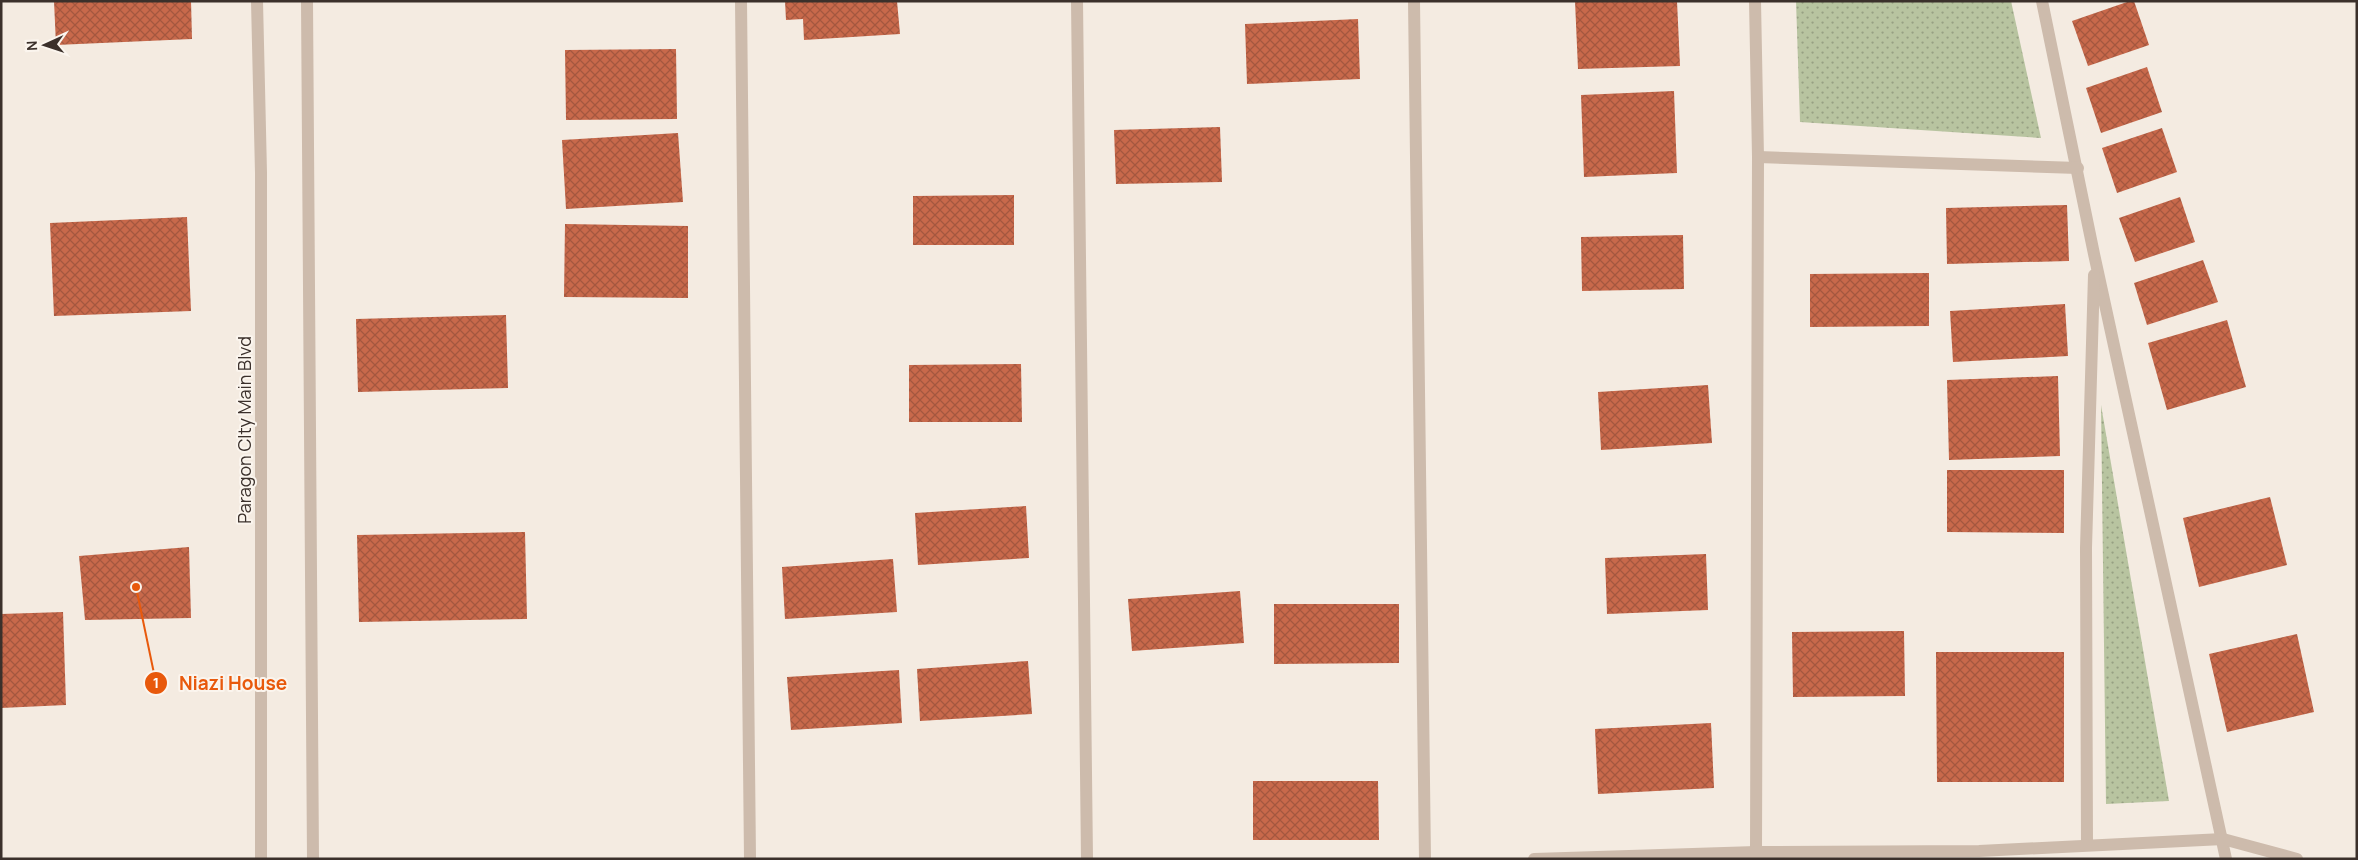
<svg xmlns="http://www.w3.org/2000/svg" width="2358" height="860" viewBox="0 0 2358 860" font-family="Manrope,sans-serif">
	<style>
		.grass { fill: url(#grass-dots) }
		.building { fill: url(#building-cross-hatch) }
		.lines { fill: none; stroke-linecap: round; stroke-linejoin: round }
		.minor { stroke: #cdbbac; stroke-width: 12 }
		.labels { text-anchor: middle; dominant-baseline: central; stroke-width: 4; stroke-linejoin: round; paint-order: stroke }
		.street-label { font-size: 18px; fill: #3b302b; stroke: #fbf5ee }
		.leader { fill: none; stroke: #e8590c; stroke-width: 2 }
		.callout-dot { fill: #e8590c; stroke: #fbf5ee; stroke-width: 2 }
		.mark-label { font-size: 15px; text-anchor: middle; font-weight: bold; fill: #fff }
		.callout-label { font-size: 19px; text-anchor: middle; font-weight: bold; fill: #e8590c; stroke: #fbf5ee; stroke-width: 4; stroke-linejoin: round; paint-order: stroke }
	</style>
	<defs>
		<pattern id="grass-dots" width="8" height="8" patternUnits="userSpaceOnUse" patternTransform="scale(1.25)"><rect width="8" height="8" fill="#b8c4a0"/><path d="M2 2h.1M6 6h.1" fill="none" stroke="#97a083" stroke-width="1.8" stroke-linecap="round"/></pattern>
		<pattern id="building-cross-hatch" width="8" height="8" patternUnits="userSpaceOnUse" patternTransform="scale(1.25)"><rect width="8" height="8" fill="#c8694b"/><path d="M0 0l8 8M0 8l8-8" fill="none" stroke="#a4573f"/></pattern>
	</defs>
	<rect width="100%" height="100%" fill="#f4ebe1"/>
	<!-- grass -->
	<g class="grass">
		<polygon points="1796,1 2011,1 2041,138 1800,122"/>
		<polygon points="2101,405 2169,801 2106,804"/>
	</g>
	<!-- building -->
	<g class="building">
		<polygon points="54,1 191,1 192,39 56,45"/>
		<polygon points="785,1 897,1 900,34 804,40 803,19 786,20"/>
		<polygon points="1575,1 1677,1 1680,66 1578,69"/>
		<polygon points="2130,1 2134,1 2149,45 2088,66 2072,21"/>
		<polygon points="1358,19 1360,79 1247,84 1245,24"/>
		<polygon points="676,49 677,119 566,120 565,50"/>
		<polygon points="2147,67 2162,112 2101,133 2086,88"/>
		<polygon points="1674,91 1677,173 1584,177 1581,95"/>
		<polygon points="1220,127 1222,182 1116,184 1114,130"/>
		<polygon points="2162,128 2177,172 2117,193 2102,148"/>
		<polygon points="678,133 683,202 566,209 562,140"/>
		<polygon points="1014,195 1014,245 913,245 913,196"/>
		<polygon points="2180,197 2195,242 2135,262 2119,218"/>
		<polygon points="2067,205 2069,261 1947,264 1946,208"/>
		<polygon points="187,217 191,311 54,316 50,223"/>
		<polygon points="565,224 688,226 688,298 564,297"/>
		<polygon points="1683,235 1684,289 1582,291 1581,237"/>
		<polygon points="2203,260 2218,302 2147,325 2134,283"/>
		<polygon points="1929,273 1929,326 1810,327 1810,274"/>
		<polygon points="2065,304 2068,356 1953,362 1950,311"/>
		<polygon points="506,315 508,388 358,392 356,319"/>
		<polygon points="2227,320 2246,387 2167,410 2148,343"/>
		<polygon points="1021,364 1022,422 909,422 909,365"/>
		<polygon points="2058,376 2060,456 1949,460 1947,380"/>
		<polygon points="1708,385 1712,443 1601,450 1598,392"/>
		<polygon points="1947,470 2064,470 2064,533 1947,532"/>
		<polygon points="2270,497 2287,565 2199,587 2183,518"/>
		<polygon points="1026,506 1029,558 918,565 915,513"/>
		<polygon points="525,532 527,619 359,622 357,535"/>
		<polygon points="189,547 191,618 85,620 79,556"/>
		<polygon points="1706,554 1708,610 1607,614 1605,558"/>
		<polygon points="893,559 897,612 785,619 782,567"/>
		<polygon points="1240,591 1244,643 1132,651 1128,599"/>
		<polygon points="1274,604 1399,604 1399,663 1274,664"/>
		<polygon points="63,612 66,705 1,708 1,614"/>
		<polygon points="1904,631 1905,696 1793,697 1792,632"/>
		<polygon points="2297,634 2314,712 2227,732 2209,654"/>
		<polygon points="1936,652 2064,652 2064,782 1937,782"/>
		<polygon points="1028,661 1032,714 920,721 917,669"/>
		<polygon points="899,670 902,723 791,730 787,677"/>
		<polygon points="1711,723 1714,788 1598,794 1595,729"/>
		<polygon points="1253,781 1378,781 1379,840 1253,840"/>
	</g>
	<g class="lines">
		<!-- minor -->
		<g class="minor">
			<polyline points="257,1 261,173 261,859"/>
			<polyline points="307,1 313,859"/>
			<polyline points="741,1 750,859"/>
			<polyline points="1077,1 1087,859"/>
			<polyline points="1414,1 1425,859"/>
			<polyline points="1755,1 1758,157 1756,852"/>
			<polyline points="2042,1 2094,254 2226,859"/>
			<polyline points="1758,157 2078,168"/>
			<polyline points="2087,845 2086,548 2094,275"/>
			<polyline points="1534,859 1756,852 1979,851 2223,839 2297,859"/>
		</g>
	</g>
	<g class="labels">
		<!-- street labels -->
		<g class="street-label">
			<text transform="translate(244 430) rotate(-90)">Paragon CIty Main Blvd</text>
		</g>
	</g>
	<!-- callouts -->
	<path class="leader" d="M136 587L156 683"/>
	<g class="callout-dot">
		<circle cx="136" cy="587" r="5"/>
		<circle cx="156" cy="683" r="12"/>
	</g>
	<g class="mark-label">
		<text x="156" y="688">1</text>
	</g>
	<g class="callout-label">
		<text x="233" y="690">Niazi House</text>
	</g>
	<!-- border -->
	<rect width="2358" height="860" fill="none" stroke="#3b302b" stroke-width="5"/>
	<!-- north arrow -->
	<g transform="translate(45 45) rotate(267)" stroke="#fbf5ee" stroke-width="4" paint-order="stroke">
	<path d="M0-4L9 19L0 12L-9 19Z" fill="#3b302b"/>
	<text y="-8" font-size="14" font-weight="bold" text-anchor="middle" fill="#3b302b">N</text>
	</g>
</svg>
